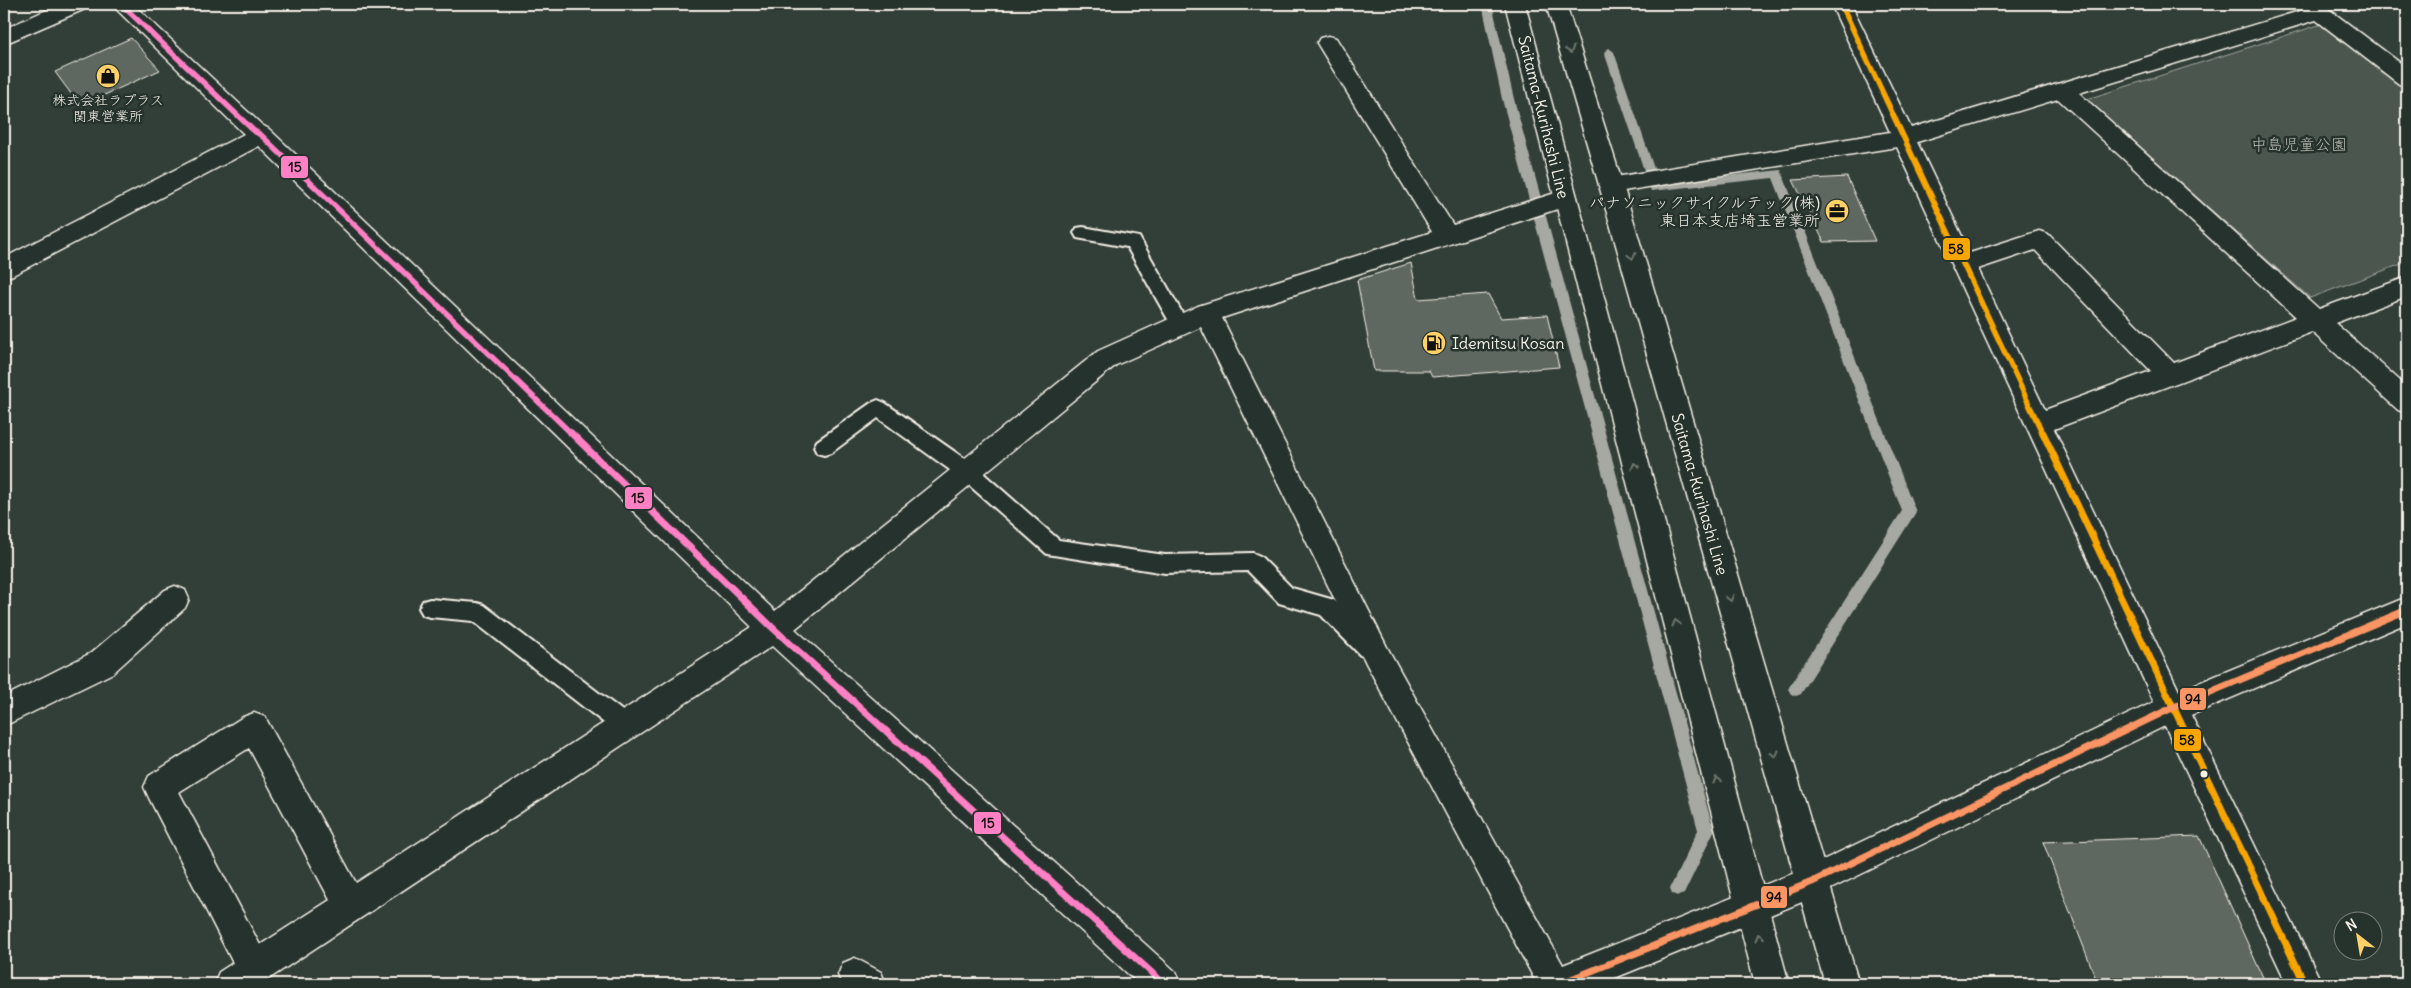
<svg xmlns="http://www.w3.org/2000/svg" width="2411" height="988" viewBox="0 0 2411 988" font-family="Delius,'Klee One',sans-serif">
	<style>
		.green { fill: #4c564f; stroke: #a0a49c }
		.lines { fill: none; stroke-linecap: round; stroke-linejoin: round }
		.stream { fill: #a6a9a1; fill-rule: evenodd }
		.building { fill: #5f6861; stroke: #f4f1e8 }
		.lane-casing { stroke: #f4f1e8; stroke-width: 4 }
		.street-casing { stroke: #f4f1e8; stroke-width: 3 }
		.secondary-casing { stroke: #f4f1e8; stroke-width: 3 }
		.primary-casing { stroke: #f4f1e8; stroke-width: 3 }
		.lane { fill: #26332d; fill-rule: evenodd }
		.street { fill: #26332d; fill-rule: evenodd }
		.secondary { fill: #26332d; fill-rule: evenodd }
		.primary { fill: #26332d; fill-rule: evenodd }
		.bus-1-far1-casing { stroke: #26332d; stroke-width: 9 }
		.bus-1-casing { stroke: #26332d; stroke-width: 11 }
		.bus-2-far1-casing { stroke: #26332d; stroke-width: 9 }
		.bus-2-casing { stroke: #26332d; stroke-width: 11 }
		.bus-3-casing { stroke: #26332d; stroke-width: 11 }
		.bus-1-far1 { stroke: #ff80c5; stroke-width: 5.5 }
		.bus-1 { stroke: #ff80c5; stroke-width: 7 }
		.bus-2-far1 { stroke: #f7a600; stroke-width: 5.5 }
		.bus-2 { stroke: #f7a600; stroke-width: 7 }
		.bus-3 { stroke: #fb9564; stroke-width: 7 }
		.oneway { stroke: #6e766e }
		.bus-dot { fill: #f4f1e8; stroke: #26332d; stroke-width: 2 }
		.labels { text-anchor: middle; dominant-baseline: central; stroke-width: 5; stroke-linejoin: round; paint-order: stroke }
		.far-poi-label { font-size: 14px; fill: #f4f1e8; stroke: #26332d }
		.street-label { font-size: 16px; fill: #f4f1e8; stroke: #26332d }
		.park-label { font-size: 16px; fill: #b9bbb2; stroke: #26332d }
		.poi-label { font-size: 16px; fill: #f4f1e8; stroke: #26332d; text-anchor: end }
		.line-badge { stroke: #26332d; stroke-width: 2 }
		.pale-badge-label { font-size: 14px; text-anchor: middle; font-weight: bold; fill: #111 }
	</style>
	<rect width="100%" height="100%" fill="#323e38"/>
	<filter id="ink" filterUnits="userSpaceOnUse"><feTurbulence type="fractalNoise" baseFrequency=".02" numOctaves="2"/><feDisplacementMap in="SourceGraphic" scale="10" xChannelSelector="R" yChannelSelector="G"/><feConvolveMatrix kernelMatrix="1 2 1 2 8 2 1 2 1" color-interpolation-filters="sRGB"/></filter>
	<g filter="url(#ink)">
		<!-- green -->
		<polygon class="green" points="2322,24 2407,89 2407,262 2310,298 2087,99"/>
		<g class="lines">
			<!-- stream -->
			<g class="stream">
				<polygon points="1482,4 1492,4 1514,99 1711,821 1716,827 1684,894 1678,896 1672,894 1670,888 1698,830 1502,99"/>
				<polygon points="1609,48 1614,52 1659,183 1781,170 1916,512 1801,694 1796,696 1791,694 1788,689 1791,684 1902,511 1773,178 1651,191 1604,52"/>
			</g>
		</g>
		<!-- building -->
		<g class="building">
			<polygon points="131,38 160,70 80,106 55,72"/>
			<polygon points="1847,177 1875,241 1824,242 1793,180"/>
			<polygon points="1411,263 1418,299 1488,294 1501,318 1547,315 1559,367 1432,377 1429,371 1374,371 1357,280"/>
			<polygon points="2199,836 2266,984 2098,984 2043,842"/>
		</g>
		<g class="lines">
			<!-- lane casing -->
			<g class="lane-casing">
				<g id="lane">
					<polygon points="1083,227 1139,237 1189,325 1186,330 1180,332 1174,330 1127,247 1077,238 1074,233 1077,228"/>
					<polygon points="878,400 885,403 975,466 1059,540 1165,555 1253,553 1260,556 1292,588 1334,600 1376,641 1379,648 1376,655 1368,658 1360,655 1321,615 1279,603 1248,571 1165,573 1047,554 961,478 878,418 831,453 824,455 817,453 814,447 817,441 871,403"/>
					<polygon points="430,599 477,603 484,605 633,719 636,726 633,733 625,736 617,733 473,621 430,617 423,615 419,608 423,601"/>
				</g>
			</g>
			<!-- street casing -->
			<g class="street-casing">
				<g id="street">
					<path d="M 111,4 L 133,4 L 262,125 L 269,129 L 775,611 L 1098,351 L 1198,306 L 1432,232 L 1317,43 L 1320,38 L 1328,36 L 1336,38 L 1453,225 L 1565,190 L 1573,192 L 1577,198 L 1573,204 L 1222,318 L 1387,647 L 1563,965 L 1802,870 L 2154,702 L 1897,147 L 1611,193 L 1603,191 L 1599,185 L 1603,179 L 1890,132 L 1831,4 L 1851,4 L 1911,128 L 2303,10 L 2299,4 L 2322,4 L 2407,68 L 2407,86 L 2399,84 L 2316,20 L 2079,93 L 2319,309 L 2407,277 L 2407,296 L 2335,323 L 2407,387 L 2407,413 L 2398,410 L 2312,332 L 2054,429 L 2179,691 L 2407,597 L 2407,623 L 2191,715 L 2322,984 L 2287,984 L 2165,726 L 1812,898 L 1600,984 L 1537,984 L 1367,665 L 1201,327 L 1116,365 L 795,629 L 1176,972 L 1181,984 L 1139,984 L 772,646 L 261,984 L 214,984 L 219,972 L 233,963 L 149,798 L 144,787 L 149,776 L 243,717 L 254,713 L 265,717 L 356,883 L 752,627 L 259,146 L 13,275 L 4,278 L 4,258 L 244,134 ZM 2058,99 L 2296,317 L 2174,363 L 2048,234 L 2039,231 L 1970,253 L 1917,142 ZM 2035,250 L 2151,371 L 2045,410 L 1978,269 ZM 249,748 L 330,900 L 260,945 L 179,792 Z"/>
					<polygon points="175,586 185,590 189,599 185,608 113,673 4,726 4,697 91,653 165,590"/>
					<polygon points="855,958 881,972 886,984 842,984 838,975 843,963"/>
				</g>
			</g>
			<!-- secondary casing -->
			<g class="secondary-casing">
				<polygon id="secondary" points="60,4 88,4 85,9 4,44 4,29"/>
			</g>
			<!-- primary casing -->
			<g class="primary-casing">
				<g id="primary">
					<polygon points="1505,4 1525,4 1789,984 1755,984"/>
					<polygon points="1546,4 1566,4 1623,185 1859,984 1825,984 1599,185"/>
				</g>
			</g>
			<!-- lane -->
			<use href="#lane" class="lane"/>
			<!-- street -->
			<use href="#street" class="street"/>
			<!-- secondary -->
			<use href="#secondary" class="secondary"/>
			<!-- primary -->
			<use href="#primary" class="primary"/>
			<!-- bus-1-far1 casing -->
			<g class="bus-1-far1-casing">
				<polyline id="bus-1-far1" points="121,4 254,131 261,135 572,434"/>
			</g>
			<!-- bus-1 casing -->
			<g class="bus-1-casing">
				<polyline id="bus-1" points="571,433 774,629 1164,984"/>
			</g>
			<!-- bus-2-far1 casing -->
			<g class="bus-2-far1-casing">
				<polyline id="bus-2-far1" points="1841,4 2043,434"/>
			</g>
			<!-- bus-2 casing -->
			<g class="bus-2-casing">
				<polyline id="bus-2" points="2043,433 2305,984"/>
			</g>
			<!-- bus-3 casing -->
			<g class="bus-3-casing">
				<polyline id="bus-3" points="1559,984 1812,882 2172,708 2407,610"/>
			</g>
			<!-- bus-1-far1 -->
			<use href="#bus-1-far1" class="bus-1-far1"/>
			<!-- bus-1 -->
			<use href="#bus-1" class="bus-1"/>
			<!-- bus-2-far1 -->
			<use href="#bus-2-far1" class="bus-2-far1"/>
			<!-- bus-2 -->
			<use href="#bus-2" class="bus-2"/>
			<!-- bus-3 -->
			<use href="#bus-3" class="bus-3"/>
		</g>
		<!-- one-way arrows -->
		<defs><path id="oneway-chevron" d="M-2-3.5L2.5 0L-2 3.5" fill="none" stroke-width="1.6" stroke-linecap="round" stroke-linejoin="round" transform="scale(1.25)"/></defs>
		<g class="oneway">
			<use href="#oneway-chevron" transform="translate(1570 50) rotate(73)"/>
			<use href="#oneway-chevron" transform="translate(1632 256) rotate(74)"/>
			<use href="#oneway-chevron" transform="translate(1635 466) rotate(-105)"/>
			<use href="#oneway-chevron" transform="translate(1730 598) rotate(74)"/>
			<use href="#oneway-chevron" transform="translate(1676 623) rotate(-105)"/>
			<use href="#oneway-chevron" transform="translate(1775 754) rotate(74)"/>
			<use href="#oneway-chevron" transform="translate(1717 780) rotate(-105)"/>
			<use href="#oneway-chevron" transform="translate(1759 937) rotate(-106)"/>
		</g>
	</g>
	<!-- icons -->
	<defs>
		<g id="shop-disc" transform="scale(1.25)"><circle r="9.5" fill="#ffd166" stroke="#26332d"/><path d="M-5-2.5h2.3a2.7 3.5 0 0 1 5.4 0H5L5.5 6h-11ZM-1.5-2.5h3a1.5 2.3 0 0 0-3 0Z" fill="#111"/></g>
		<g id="office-disc" transform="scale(1.25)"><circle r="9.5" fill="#ffd166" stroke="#26332d"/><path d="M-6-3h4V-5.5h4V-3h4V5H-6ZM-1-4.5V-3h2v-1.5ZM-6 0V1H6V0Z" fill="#111"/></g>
		<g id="fuel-disc" transform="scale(1.25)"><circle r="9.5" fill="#ffd166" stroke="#26332d"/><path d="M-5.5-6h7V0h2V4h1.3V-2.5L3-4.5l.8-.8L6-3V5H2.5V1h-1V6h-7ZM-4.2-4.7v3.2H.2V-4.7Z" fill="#111"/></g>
	</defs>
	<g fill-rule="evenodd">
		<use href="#shop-disc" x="108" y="76"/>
		<use href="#office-disc" x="1837" y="211"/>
		<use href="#fuel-disc" x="1434" y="343"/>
	</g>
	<!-- markers -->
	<circle class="bus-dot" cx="2204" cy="774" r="4.5"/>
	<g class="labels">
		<!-- far-poi labels -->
		<g class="far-poi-label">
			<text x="108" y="100">株式会社ラプラス<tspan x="108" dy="16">関東営業所</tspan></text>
		</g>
		<!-- street labels -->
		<g class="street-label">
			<text transform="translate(1544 117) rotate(76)">Saitama-Kurihashi Line</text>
			<text transform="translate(1700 494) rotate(74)">Saitama-Kurihashi Line</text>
		</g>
		<!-- park labels -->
		<g class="park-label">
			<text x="2299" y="144">中島児童公園</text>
		</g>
		<!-- poi labels -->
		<g class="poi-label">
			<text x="1820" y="202">パナソニックサイクルテック(株)<tspan x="1820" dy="18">東日本支店埼玉営業所</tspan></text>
			<text x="1452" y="343" text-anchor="start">Idemitsu Kosan</text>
		</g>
	</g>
	<g class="line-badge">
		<rect x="280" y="155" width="29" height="24" rx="5" fill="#ff80c5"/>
		<rect x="1942" y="237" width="29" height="24" rx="5" fill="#f7a600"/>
		<rect x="624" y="486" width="29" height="24" rx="5" fill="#ff80c5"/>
		<rect x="2179" y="687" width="28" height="24" rx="5" fill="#fb9564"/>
		<rect x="2173" y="728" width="29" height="24" rx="5" fill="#f7a600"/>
		<rect x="973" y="811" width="29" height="24" rx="5" fill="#ff80c5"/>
		<rect x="1760" y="885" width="28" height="24" rx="5" fill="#fb9564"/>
	</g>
	<g class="pale-badge-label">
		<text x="295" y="172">15</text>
		<text x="1956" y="254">58</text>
		<text x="638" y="503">15</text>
		<text x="2193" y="704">94</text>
		<text x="2187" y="745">58</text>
		<text x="988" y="828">15</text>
		<text x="1774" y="902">94</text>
	</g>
	<!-- margin -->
	<rect width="2411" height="988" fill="none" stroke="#26332d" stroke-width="20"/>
	<rect x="10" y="10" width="2391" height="968" fill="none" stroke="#f4f1e8" stroke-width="2" filter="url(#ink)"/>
	<!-- north arrow -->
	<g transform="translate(2358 936) rotate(329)"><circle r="24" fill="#26332d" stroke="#787f78"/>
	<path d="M0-4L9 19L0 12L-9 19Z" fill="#ffd166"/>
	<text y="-8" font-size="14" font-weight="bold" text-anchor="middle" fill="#f4f1e8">N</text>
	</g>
</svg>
